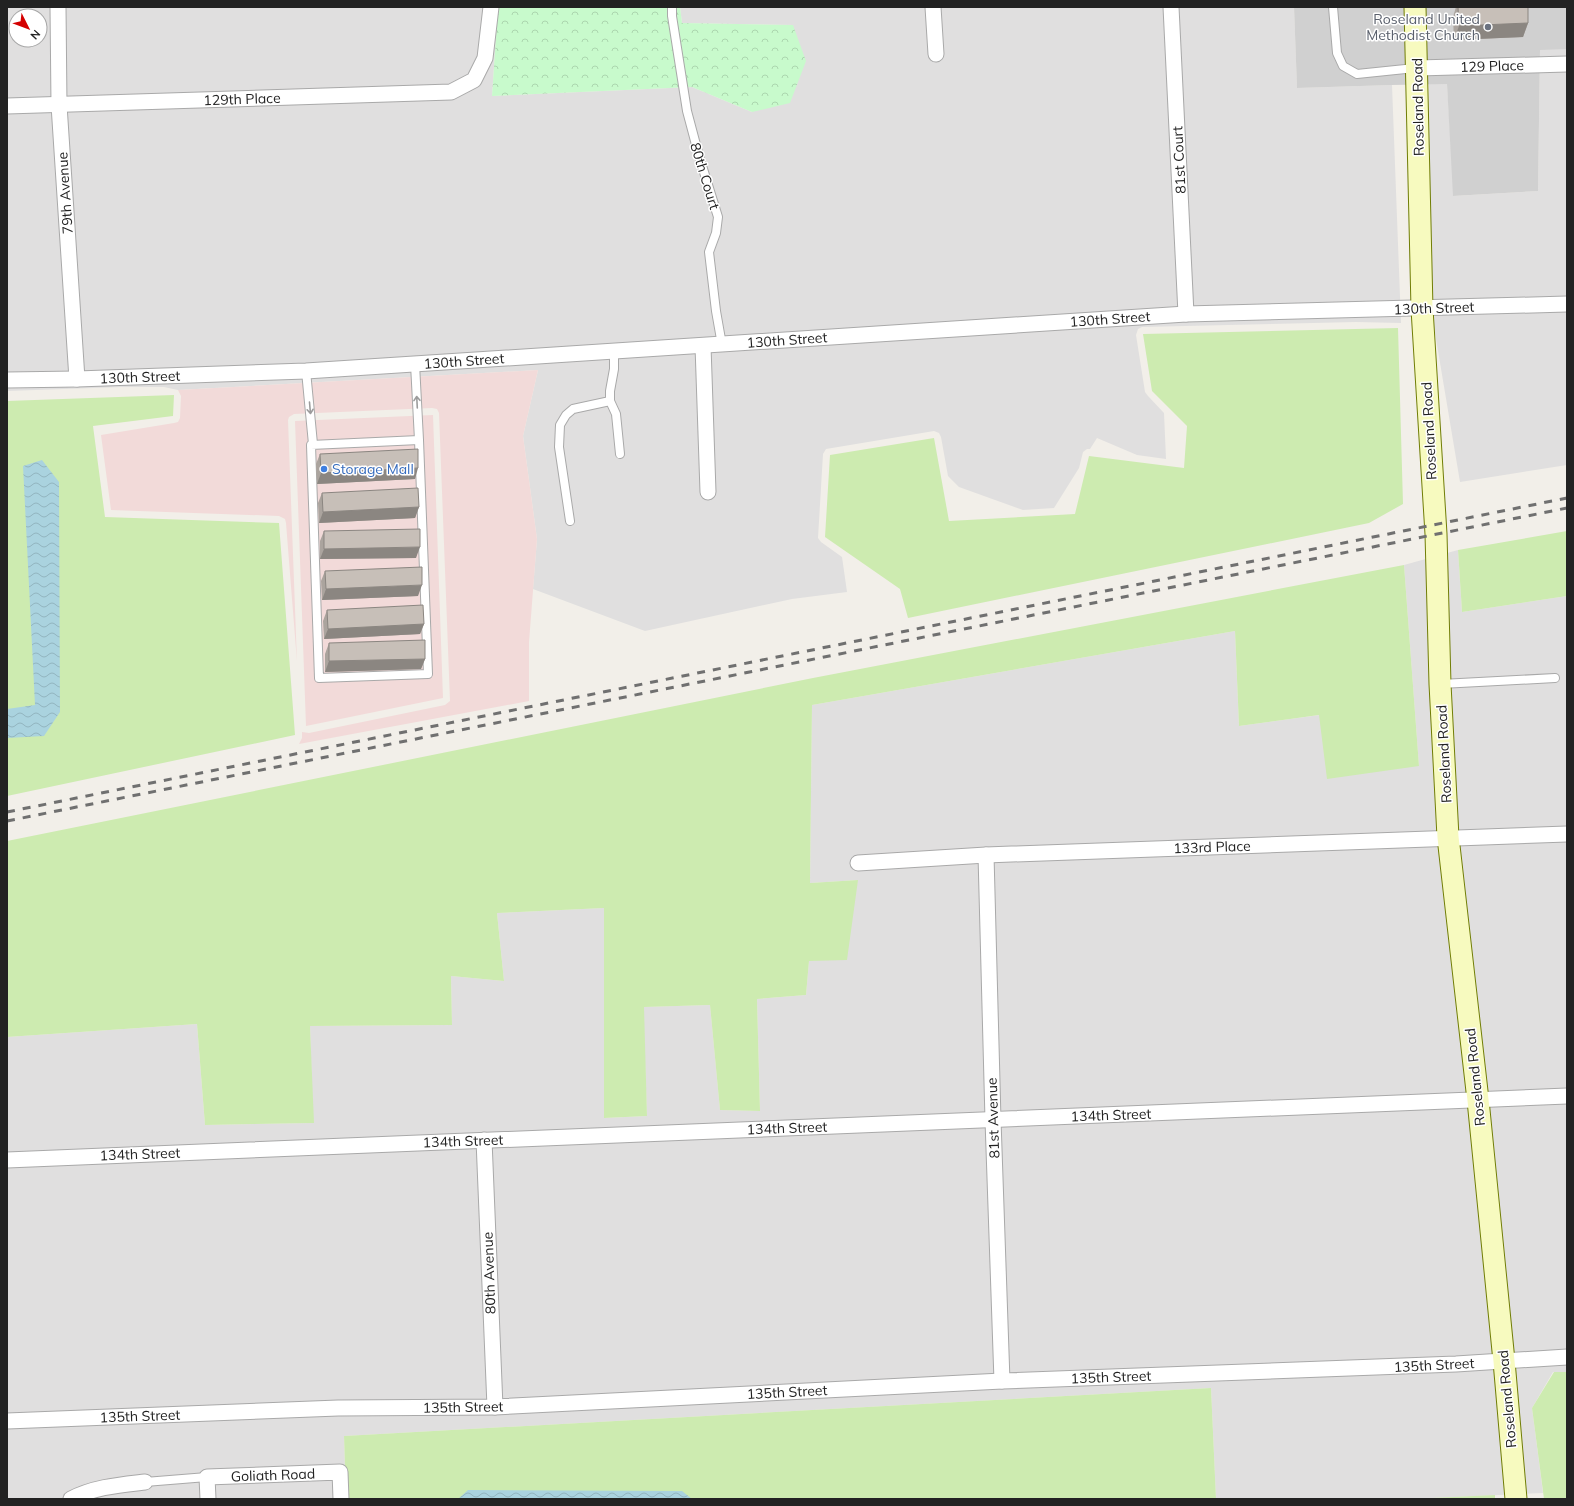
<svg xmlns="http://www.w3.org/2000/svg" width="1574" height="1506" viewBox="0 0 1574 1506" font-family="Mulish,sans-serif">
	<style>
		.residential { fill: #e0dfdf; fill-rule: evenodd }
		.commercial { fill: #f2dad9 }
		.religious { fill: #d0d0d0 }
		.grass { fill: #cdebb0 }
		.park { fill: url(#park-crowns) }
		.water { fill: url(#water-waves) }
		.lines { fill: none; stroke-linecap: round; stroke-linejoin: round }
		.lane-casing { stroke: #a9a9a9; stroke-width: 10 }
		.street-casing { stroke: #a9a9a9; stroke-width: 17 }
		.secondary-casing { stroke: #707d05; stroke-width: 23 }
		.lane { stroke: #fff; stroke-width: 8 }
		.street { stroke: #fff; stroke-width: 15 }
		.secondary { stroke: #f7fabf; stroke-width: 21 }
		.rail { stroke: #707070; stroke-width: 3; stroke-dasharray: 8 8; stroke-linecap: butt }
		.wall { fill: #aba49e }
		.shaded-wall { fill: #8b8681 }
		.building { fill: #c7bfb8; stroke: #8b8681 }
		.oneway { stroke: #9c9c9c }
		.worship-dot { fill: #6b7280; stroke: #fff; stroke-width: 1.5 }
		.shop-dot { fill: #3f7fe0; stroke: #fff; stroke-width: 1.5 }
		.labels { text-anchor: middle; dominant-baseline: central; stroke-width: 3; stroke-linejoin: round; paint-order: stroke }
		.worship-label { font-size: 14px; fill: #5b616d; stroke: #fff; text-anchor: end }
		.street-label { font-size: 14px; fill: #222; stroke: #fff }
		.shop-label { font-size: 14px; fill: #366cbe; stroke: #fff; text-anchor: start }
	</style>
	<defs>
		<pattern id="park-crowns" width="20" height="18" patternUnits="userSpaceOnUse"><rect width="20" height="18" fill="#c8facc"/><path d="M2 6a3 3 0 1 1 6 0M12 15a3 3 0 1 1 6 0" fill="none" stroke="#acd6af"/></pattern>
		<pattern id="water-waves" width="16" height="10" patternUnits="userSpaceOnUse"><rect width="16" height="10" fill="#aad3df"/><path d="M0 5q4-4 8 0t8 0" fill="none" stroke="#92b5bf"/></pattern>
	</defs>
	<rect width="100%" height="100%" fill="#f2efe9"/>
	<!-- residential -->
	<g class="residential">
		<path d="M 7,7 L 498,7 L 492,96 L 692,87 L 752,112 L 793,25 L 682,23 L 680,7 L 1294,7 L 1297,88 L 1392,85 L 1401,323 L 1356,322 L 1142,327 L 1138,329 L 1136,335 L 1145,392 L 1148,396 L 1164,413 L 1166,459 L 1137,455 L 1097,438 L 1090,449 L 1087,449 L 1083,452 L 1079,468 L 1054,508 L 1023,510 L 959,487 L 948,476 L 941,437 L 939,433 L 934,431 L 826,449 L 823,454 L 818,538 L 821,542 L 842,557 L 847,592 L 792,599 L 645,631 L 533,589 L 537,539 L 523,436 L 538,370 L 178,390 L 164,387 L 121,387 L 7,391 ZM 16,16 L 40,16 L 40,40 L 16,40 Z"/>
		<polygon points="1540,49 1567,49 1567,465 1460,482 1431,309 1429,84 1447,84 1454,196 1538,191"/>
		<polygon points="1458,550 1462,612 1567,596 1567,1372 1553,1372 1532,1408 1543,1493 1411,1499 1216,1499 1211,1388 344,1436 346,1499 7,1499 7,1037 197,1024 205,1125 313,1123 310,1026 452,1025 451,976 504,981 497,913 604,908 604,1118 647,1116 643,1007 710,1005 720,1110 760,1111 757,999 806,995 809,961 858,880 810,883 812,705 1235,631 1239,726 1320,715 1419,766 1404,565"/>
	</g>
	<!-- commercial -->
	<g class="commercial">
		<polygon points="538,370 523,436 537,539 529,642 529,701 299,744 302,738 302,732 309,733 445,705 450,701 439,413 437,409 432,408 294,414 289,417 288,420 297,662 286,523 285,519 279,516 111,510 101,435 174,423 178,422 180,418 181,396 178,390"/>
		<polygon points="433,415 443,698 306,726 295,421"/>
	</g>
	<!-- religious -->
	<polygon class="religious" points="1294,7 1567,7 1567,49 1540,50 1538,191 1453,196 1447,84 1392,85 1297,88"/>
	<!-- grass -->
	<g class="grass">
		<polygon points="1398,328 1403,504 1369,523 908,618 900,589 825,537 830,455 934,438 949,521 1075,514 1089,456 1184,468 1187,426 1152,391 1143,334"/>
		<polygon points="174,395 173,416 93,426 105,517 279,523 295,735 7,796 7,401"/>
		<polygon points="1567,531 1567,596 1462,612 1458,550"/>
		<polygon points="1404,565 1419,766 1327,779 1319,715 1239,726 1235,631 812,705 810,883 858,880 847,960 809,961 806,995 757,999 760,1111 720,1110 710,1005 644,1007 647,1116 604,1118 604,908 497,913 504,981 451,976 452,1025 310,1026 314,1123 205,1125 197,1024 7,1037 7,841 813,678"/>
		<polygon points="1554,1372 1567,1372 1567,1499 1544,1499 1532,1408"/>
		<polygon points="1211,1388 1216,1499 346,1499 344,1436"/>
		<polygon points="1495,1495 1495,1499 1411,1499"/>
	</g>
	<!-- park -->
	<polygon class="park" points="498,7 680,7 682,23 793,25 806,61 790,103 752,112 692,87 492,96"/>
	<!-- water -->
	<g class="water">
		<polygon points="42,460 59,482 60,712 44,736 7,738 7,709 35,705 23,466"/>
		<polygon points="468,1490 682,1491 692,1499 458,1499"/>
	</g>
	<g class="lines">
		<!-- lane casing -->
		<g class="lane-casing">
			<g id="lane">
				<polyline points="672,7 672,16 687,111 699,156 718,217 716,233 709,252 716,311 722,345"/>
				<polyline points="1333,7 1337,53 1343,66 1357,74 1415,68"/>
				<polyline points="415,364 419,440 428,674 319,678 311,445 419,440"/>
				<polyline points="306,371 313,444"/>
				<polyline points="610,401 616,414 620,454"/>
				<polyline points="570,521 559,447 560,425 566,415 573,409 610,401 610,391 614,369 614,351"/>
				<polyline points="1441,684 1555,678"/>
				<polyline points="145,1482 207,1477"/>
			</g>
		</g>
		<!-- street casing -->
		<g class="street-casing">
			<g id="street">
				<polyline points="58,7 59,105 77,379"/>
				<polyline points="933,7 936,54"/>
				<polyline points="1171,7 1186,314"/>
				<polyline points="1418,68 1567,64"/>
				<polyline points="7,106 451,92 474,80 485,58 491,7"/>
				<polyline points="703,346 708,492"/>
				<polyline points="7,380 77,379 306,371 1186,314 1567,304"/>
				<polyline points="986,855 993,1120 1002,1381"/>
				<polyline points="858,863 986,855 1567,834"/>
				<polyline points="484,1140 495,1407"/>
				<polyline points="7,1160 1567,1096"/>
				<polyline points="7,1421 338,1408 495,1407 1002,1381 1456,1364 1567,1357"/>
				<path d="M 71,1499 C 94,1487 119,1485 145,1482"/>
				<polyline points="208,1499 207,1477 340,1472 341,1499"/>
			</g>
		</g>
		<!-- secondary casing -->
		<g class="secondary-casing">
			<polyline id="secondary" points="1415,7 1422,309 1436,534 1440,684 1448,837 1478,1100 1504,1361 1516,1499"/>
		</g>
		<!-- lane -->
		<use href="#lane" class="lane"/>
		<!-- street -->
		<use href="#street" class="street"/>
		<!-- secondary -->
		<use href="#secondary" class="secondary"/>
		<!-- rail -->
		<g class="rail">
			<polyline points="7,812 1567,498"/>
			<polyline points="7,821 1567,508"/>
		</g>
	</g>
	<!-- wall -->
	<g class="wall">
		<polygon points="1456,7 1528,7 1528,23 1523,37 1454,40 1453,17"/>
		<polygon points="320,454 415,479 317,484 316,464"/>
		<polygon points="322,493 419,507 415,518 319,523 318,503"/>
		<polygon points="324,531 416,558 320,559 320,541"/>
		<polygon points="325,571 418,596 322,600 321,581"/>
		<polygon points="327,610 424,624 420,634 324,639 323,621"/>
		<polygon points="329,643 425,659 421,669 325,672 325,654"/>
	</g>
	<!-- shaded-wall -->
	<g class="shaded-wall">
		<polygon points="1528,23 1523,37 1454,40 1459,26"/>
		<polygon points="418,468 415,479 317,484 321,473"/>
		<polygon points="419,507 415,518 319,523 323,512"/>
		<polygon points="420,547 416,558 320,559 324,549"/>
		<polygon points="422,585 418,596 322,600 326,589"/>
		<polygon points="424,624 420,634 324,639 328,629"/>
		<polygon points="425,659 421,669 325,672 329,661"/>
	</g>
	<!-- building -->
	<g class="building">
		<polygon points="1458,7 1528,7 1528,23 1459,26"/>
		<polygon points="418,449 418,468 321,473 320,454"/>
		<polygon points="418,488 419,507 323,512 322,493"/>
		<polygon points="420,529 420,547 324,549 324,531"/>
		<polygon points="422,567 422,585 326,589 325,571"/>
		<polygon points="423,605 424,624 328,629 327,610"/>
		<polygon points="425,640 425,659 329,661 329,643"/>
	</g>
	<!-- one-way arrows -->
	<defs><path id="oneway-shaft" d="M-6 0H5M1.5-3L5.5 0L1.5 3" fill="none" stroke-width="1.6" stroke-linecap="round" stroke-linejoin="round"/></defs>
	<g class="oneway">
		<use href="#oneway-shaft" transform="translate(417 402) rotate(-93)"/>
		<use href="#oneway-shaft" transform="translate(310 408) rotate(85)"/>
	</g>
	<!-- markers -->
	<circle class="worship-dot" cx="1488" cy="27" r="4"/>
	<circle class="shop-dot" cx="324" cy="469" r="4"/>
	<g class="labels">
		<!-- worship labels -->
		<g class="worship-label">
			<text x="1480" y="19">Roseland United<tspan x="1480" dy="16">Methodist Church</tspan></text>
		</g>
		<!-- street labels -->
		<g class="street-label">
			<text transform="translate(1492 66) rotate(-2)">129 Place</text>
			<text transform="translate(242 99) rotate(-2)">129th Place</text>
			<text transform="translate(1418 107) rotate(-91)">Roseland Road</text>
			<text transform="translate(1179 160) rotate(-93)">81st Court</text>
			<text transform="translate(705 176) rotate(73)">80th Court</text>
			<text transform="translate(65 193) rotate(-94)">79th Avenue</text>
			<text transform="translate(1434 308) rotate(-2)">130th Street</text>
			<text transform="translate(1110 319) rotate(-4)">130th Street</text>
			<text transform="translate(787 340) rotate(-4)">130th Street</text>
			<text transform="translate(464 361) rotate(-4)">130th Street</text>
			<text transform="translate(140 377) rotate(-2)">130th Street</text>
			<text transform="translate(1429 431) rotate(-93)">Roseland Road</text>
			<text transform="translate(1444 754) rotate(-93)">Roseland Road</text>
			<text transform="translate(1212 847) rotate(-2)">133rd Place</text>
			<text transform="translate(1475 1077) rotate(-96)">Roseland Road</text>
			<text transform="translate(1111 1115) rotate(-2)">134th Street</text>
			<text transform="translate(993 1118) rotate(-92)">81st Avenue</text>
			<text transform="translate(787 1128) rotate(-2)">134th Street</text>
			<text transform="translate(463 1141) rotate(-2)">134th Street</text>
			<text transform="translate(140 1154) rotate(-2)">134th Street</text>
			<text transform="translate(489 1273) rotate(-92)">80th Avenue</text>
			<text transform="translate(1434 1365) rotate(-3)">135th Street</text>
			<text transform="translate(1111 1377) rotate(-2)">135th Street</text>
			<text transform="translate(787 1392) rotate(-3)">135th Street</text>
			<text transform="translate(1507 1399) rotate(-95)">Roseland Road</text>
			<text transform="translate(463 1407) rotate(-1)">135th Street</text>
			<text transform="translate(140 1416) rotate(-2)">135th Street</text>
			<text transform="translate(273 1475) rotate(-2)">Goliath Road</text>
		</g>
		<!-- shop labels -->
		<g class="shop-label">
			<text x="332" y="469">Storage Mall</text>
		</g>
	</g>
	<!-- border -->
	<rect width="1574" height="1506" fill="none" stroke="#222222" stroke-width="16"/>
	<!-- north arrow -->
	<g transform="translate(28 28) rotate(132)"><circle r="19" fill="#ffffff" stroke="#a7a7a7"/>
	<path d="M0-3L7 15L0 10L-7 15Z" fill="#d40000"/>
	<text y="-6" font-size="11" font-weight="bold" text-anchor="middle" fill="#222222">N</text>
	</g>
</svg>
